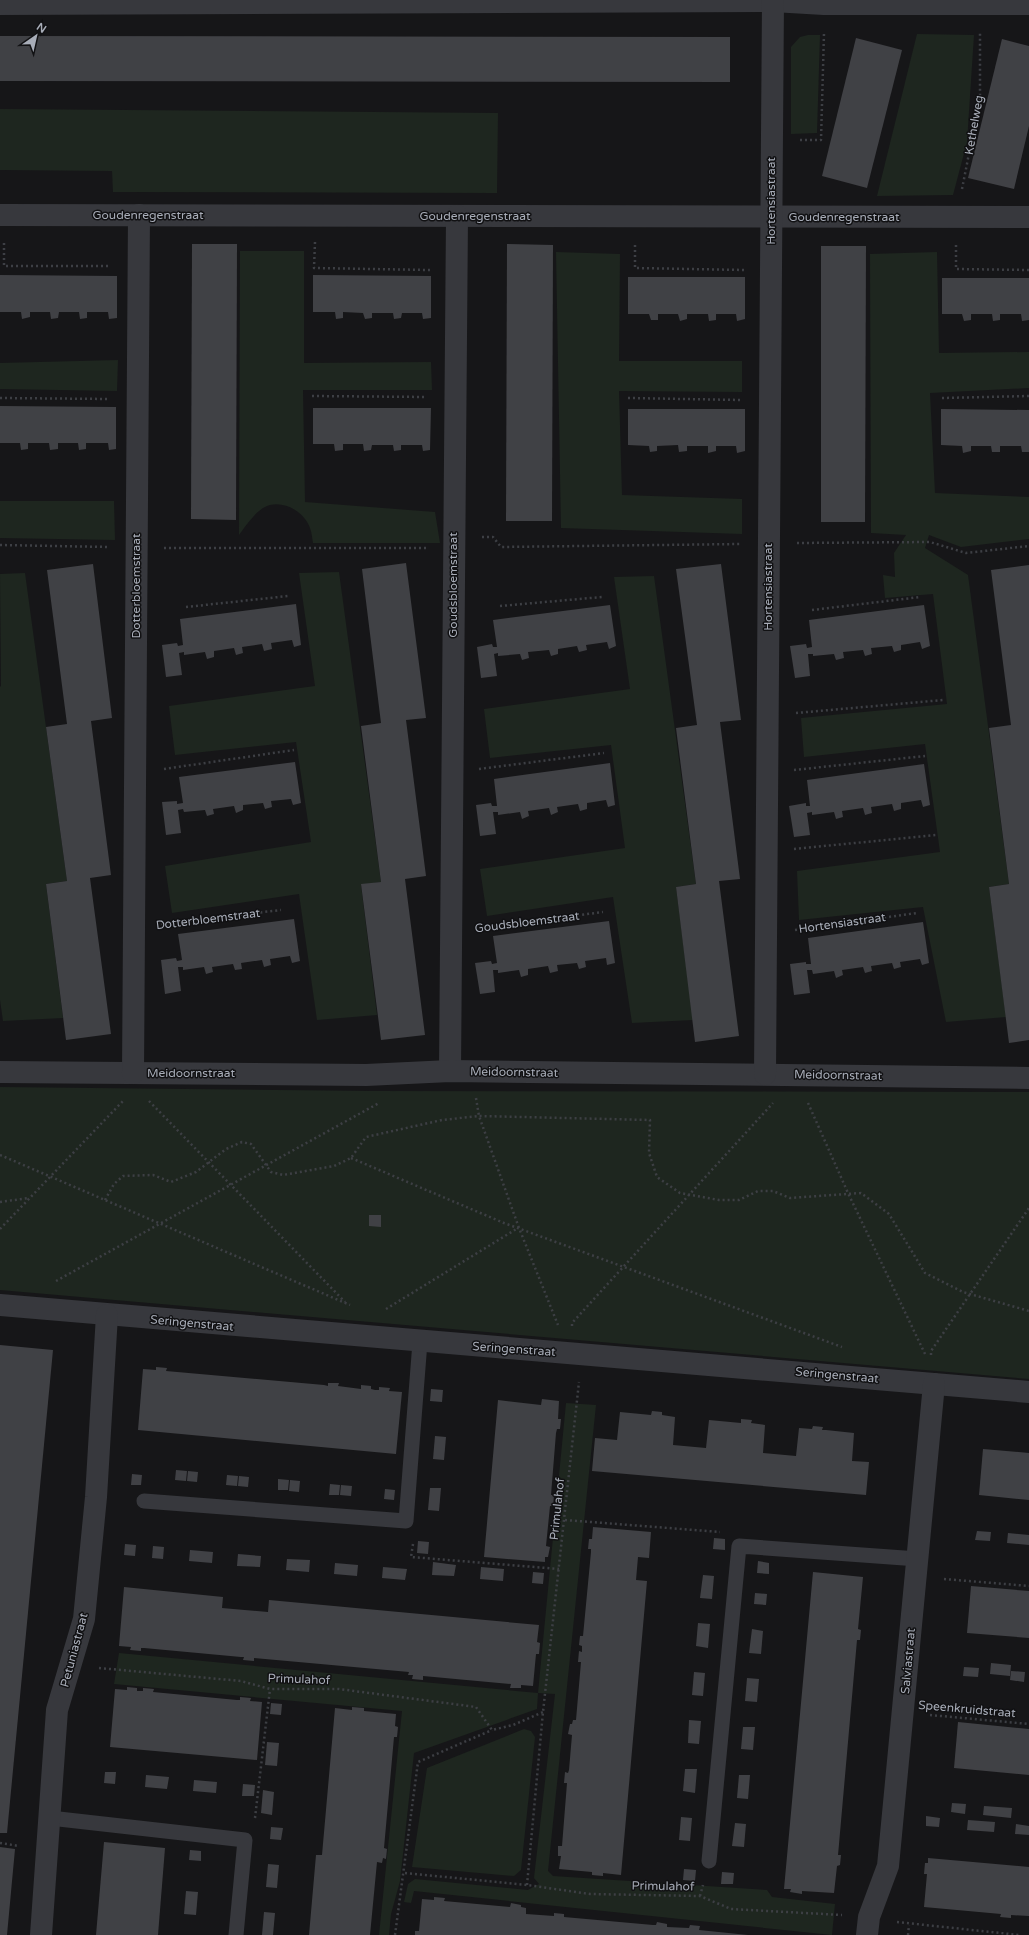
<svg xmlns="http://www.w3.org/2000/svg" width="1029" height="1935" viewBox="0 0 1029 1935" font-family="'Varela Round',sans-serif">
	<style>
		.green { fill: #1e261f }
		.building { fill: #404145 }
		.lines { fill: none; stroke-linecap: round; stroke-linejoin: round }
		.path { stroke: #3d3f44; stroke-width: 2.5; stroke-dasharray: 2 3; stroke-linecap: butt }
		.service { stroke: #37383d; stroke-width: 15 }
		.minor { stroke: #37383d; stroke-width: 22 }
		.labels { text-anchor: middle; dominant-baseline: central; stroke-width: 3; stroke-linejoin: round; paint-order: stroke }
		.street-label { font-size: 12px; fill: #a8adb8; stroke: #111113 }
	</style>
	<rect width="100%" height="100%" fill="#161618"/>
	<!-- green -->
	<g class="green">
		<polygon points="917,34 974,35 967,142 953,195 877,196"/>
		<polygon points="808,35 820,35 817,133 791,134 791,47 800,37"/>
		<polygon points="0,109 498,113 497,193 113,192 112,171 0,170"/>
		<path d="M 240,251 L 304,251 L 304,363 L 431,362 L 432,390 L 303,390 L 305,502 L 435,512 L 440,543 L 313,543 C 312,538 312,533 310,528 C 305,513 286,501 270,505 C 257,508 246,526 239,535 Z"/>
		<polygon points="556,252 620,254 619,361 742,361 742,392 619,391 622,495 742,499 742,534 561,528"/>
		<polygon points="937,252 939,353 1029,352 1029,388 930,393 935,493 1029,497 1029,539 961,547 929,535 925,548 968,575 1009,884 989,887 1006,1017 946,1022 923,907 799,920 797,871 940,852 925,744 804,757 801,718 947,704 933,594 885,598 883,575 895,577 894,553 906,535 871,533 870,254"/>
		<polygon points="118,360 117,391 0,389 0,363"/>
		<polygon points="0,501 114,501 115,540 0,538"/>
		<polygon points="339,572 381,882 361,885 377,1015 317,1020 299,894 172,913 165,866 311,842 296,742 175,755 169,706 315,686 299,573"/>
		<polygon points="25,573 67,881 46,884 63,1018 3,1021 0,1000 0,687 1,686 0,574"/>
		<polygon points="654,576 696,884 676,887 693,1020 632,1023 613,897 487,916 480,869 625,848 611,745 490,758 484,709 630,689 614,577"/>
		<polygon points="0,1087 370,1091 1029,1092 1029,1379 0,1290"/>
		<polygon points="566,1403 596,1405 548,1871 553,1876 767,1890 772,1897 835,1904 832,1935 414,1891 411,1903 404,1902 408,1884 415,1879 528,1890 539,1884 534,1878 555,1694 538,1693 537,1709 414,1753 400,1881 391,1914 389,1935 379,1935 402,1711 114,1684 119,1653 538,1693"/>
		<polygon points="524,1729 531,1731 535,1737 521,1870 514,1876 412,1867 427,1768"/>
	</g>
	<!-- building -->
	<g class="building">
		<polygon points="0,36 730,37 730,82 0,81"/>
		<polygon points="856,38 902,50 867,188 822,176"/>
		<polygon points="1002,39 1029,46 1029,126 1014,189 968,178"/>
		<polygon points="192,244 237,244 236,520 191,519"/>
		<polygon points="507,244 553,245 552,521 506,521"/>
		<polygon points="821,246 866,246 865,522 821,522"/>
		<polygon points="0,275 117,276 117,318 109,319 108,312 87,312 87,318 80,319 79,312 59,312 58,318 51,319 50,312 30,312 30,317 22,319 21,312 0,312"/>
		<polygon points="313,275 431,276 431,318 423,319 422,313 402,313 401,318 394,319 393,313 372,313 372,318 365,319 363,313 343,312 343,318 336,319 335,312 313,312"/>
		<polygon points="628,277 745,277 745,319 737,321 736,314 716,314 716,320 709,321 708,314 687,314 687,319 680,321 678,314 658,314 658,320 651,320 649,314 628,314"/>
		<polygon points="942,278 1029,278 1029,320 1022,321 1021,314 1000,314 1000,320 993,321 992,314 971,314 971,320 964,321 962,314 942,314"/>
		<polygon points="0,406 116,407 116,449 109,450 108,443 86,443 86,449 79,450 78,443 58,443 58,449 50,450 49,443 28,443 28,449 21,450 20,443 0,443"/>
		<polygon points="313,408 431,408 430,450 423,451 422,445 401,445 401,450 394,451 393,445 372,445 371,450 364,451 363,444 343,444 343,450 335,451 334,444 313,444"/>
		<polygon points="628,409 745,409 745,451 737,453 736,446 716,446 716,451 708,453 708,446 687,446 687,451 679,452 678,445 657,446 657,451 650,452 649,446 628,445"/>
		<polygon points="941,409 1029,410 1029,452 1022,452 1021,446 1000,446 1000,452 992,452 991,446 971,446 971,451 963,453 962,446 941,445"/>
		<polygon points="406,563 426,718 406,720 426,876 405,879 425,1035 381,1040 361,884 381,882 361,726 381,723 362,569"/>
		<polygon points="93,564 112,718 91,721 111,875 90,878 111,1034 66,1040 46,884 67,881 46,727 67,724 47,570"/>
		<polygon points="721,564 741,720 720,722 740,879 719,881 739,1036 695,1042 676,887 696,884 676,728 697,725 676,569"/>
		<polygon points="1029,565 1029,1040 1009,1043 989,887 1009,884 989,728 1011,725 991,570"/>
		<polygon points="296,604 301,645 294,647 292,640 271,643 272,649 264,651 262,644 242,647 243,653 236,655 234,648 214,651 214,657 207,659 205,652 184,655 184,652 179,653 182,675 166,677 162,645 177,643 178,646 183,645 180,619"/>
		<polygon points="610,605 616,646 609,649 607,642 586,645 587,650 579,652 577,646 558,649 558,654 551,656 549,650 528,652 529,658 522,660 520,654 498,656 498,653 494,654 497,676 481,678 477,647 492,644 493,647 497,647 493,620"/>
		<polygon points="924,605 930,646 922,649 920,642 901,645 901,650 894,652 892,646 871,648 872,654 865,656 863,650 843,652 844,658 836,660 834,654 813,656 813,654 808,654 810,676 795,678 790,646 806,644 807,648 812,647 809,620"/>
		<polygon points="295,762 301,803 293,805 291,799 271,801 272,807 265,809 263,803 243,805 243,810 236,813 234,806 213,809 214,814 207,816 205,810 184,812 183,809 178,810 181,833 166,835 162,802 177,801 177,804 183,803 179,777"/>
		<polygon points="610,763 615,805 608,807 606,800 587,803 587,809 580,811 578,804 557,807 558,812 551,815 549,808 528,811 529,816 522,819 520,812 498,815 498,812 493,812 496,834 480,836 476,805 491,803 492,806 497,806 494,779"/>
		<polygon points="924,764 930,805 923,807 921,800 901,803 901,809 894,811 892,804 871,807 872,813 865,815 863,808 842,811 843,817 836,819 834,812 812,815 812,812 807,813 810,835 794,837 789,806 806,803 806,806 810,806 807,780"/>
		<polygon points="294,919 300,961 292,963 290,956 270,959 271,965 264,967 262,960 241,963 242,969 235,970 233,964 212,967 213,972 206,974 204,967 183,970 183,967 178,967 181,991 165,994 161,960 176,958 177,961 182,960 178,934"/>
		<polygon points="609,921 615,963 607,965 606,958 585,961 586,967 579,969 577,963 557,965 558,971 550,973 548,966 528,969 528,975 521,977 519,970 498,973 498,970 493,970 495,992 480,994 475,963 491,961 492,964 497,963 493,936"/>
		<polygon points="923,922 929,963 922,965 920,959 900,962 901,967 894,969 892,963 871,966 872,971 865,973 863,967 842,970 843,975 836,978 834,971 813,974 812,970 807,970 810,993 794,995 790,964 806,962 806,964 811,964 808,938"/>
		<polygon points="369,1215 381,1215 381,1227 369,1226"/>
		<polygon points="0,1345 53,1350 7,1833 0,1833"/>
		<polygon points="156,1367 167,1368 166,1371 324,1385 328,1386 328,1383 339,1383 338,1386 361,1389 361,1385 371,1386 371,1389 375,1390 379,1390 379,1387 390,1388 389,1391 402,1392 396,1454 138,1430 143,1369 156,1370"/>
		<polygon points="431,1389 443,1390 442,1402 430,1401"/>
		<polygon points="542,1399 559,1401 558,1419 561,1419 560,1429 557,1429 556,1433 551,1495 554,1495 553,1506 550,1506 546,1546 550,1547 548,1557 545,1557 545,1562 484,1557 498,1400 541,1405"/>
		<polygon points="652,1411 662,1412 662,1415 675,1417 673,1445 706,1448 709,1420 741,1423 741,1419 752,1420 751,1423 765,1425 763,1453 796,1456 799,1428 812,1429 813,1426 823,1427 822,1430 826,1430 854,1433 852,1461 869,1462 866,1495 592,1471 595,1438 617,1440 620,1412 651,1415"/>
		<polygon points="435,1436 446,1437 444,1460 433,1459"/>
		<polygon points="983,1449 1029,1453 1029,1500 979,1495"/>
		<polygon points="176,1470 187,1471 186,1481 175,1480"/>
		<polygon points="188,1471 198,1472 197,1482 187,1481"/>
		<polygon points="132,1474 142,1475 141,1485 131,1485"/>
		<polygon points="227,1475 238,1476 237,1486 226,1485"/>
		<polygon points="239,1476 249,1477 248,1487 238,1486"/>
		<polygon points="278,1479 289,1480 288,1490 278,1490"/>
		<polygon points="290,1480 300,1481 299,1492 289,1491"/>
		<polygon points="330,1484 340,1485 339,1495 329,1495"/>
		<polygon points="341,1485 352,1486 351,1496 340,1495"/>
		<polygon points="430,1488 441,1488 439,1511 428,1510"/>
		<polygon points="385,1489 395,1490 394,1500 384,1499"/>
		<polygon points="593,1527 651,1532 649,1558 638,1557 636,1580 647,1581 621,1875 603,1873 603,1876 592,1875 592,1872 559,1869 561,1856 558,1856 558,1846 562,1846 567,1783 564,1783 565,1772 568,1773 569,1770 572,1735 568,1734 570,1724 572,1724 573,1720 576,1720 581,1662 578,1662 579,1651 582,1652 582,1646 579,1645 580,1636 583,1636 591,1552 591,1549 588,1549 589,1539 592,1539"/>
		<polygon points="977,1531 991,1532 990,1541 975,1540"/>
		<polygon points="1008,1533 1029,1535 1029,1545 1007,1543"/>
		<polygon points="714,1538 725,1539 725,1550 713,1549"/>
		<polygon points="418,1541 429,1542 428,1554 417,1553"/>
		<polygon points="125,1544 136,1545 135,1556 124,1555"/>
		<polygon points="153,1546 164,1547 163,1559 152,1558"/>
		<polygon points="190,1550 213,1552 212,1563 189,1561"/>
		<polygon points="238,1554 261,1556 260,1567 237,1566"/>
		<polygon points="287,1559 310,1560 309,1572 286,1570"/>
		<polygon points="758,1561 769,1563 769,1574 757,1573"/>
		<polygon points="433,1562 456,1565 454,1576 432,1575"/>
		<polygon points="335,1563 358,1565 357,1576 334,1574"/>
		<polygon points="383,1567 407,1569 405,1580 382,1578"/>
		<polygon points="481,1567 504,1569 503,1581 480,1579"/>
		<polygon points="533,1572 544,1573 543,1584 532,1583"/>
		<polygon points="813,1572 863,1577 858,1629 861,1630 860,1640 857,1640 839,1844 838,1855 841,1855 840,1865 837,1866 834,1893 802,1891 802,1894 790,1892 791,1889 784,1889"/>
		<polygon points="703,1575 714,1576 712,1599 700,1598"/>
		<polygon points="971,1586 1029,1591 1029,1638 967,1633"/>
		<polygon points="124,1587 223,1597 222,1608 268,1612 269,1600 539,1625 537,1642 540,1643 539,1654 536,1654 533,1686 521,1685 521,1688 510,1688 511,1684 423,1676 423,1680 412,1679 413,1675 408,1675 409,1672 254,1658 254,1661 243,1660 244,1657 241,1657 144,1648 141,1648 141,1651 130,1650 131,1647 119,1646"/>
		<polygon points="755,1593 767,1594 766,1605 754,1604"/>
		<polygon points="698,1623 710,1624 708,1648 696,1646"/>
		<polygon points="752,1629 763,1631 761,1654 749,1653"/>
		<polygon points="991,1663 1011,1665 1010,1676 990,1674"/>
		<polygon points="964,1667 979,1668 978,1677 963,1676"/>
		<polygon points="1011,1671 1025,1672 1024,1682 1010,1680"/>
		<polygon points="694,1672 705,1673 703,1696 692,1695"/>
		<polygon points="747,1678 759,1679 757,1702 745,1701"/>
		<polygon points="127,1687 137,1688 137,1691 143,1691 143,1688 154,1689 153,1692 237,1700 240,1700 240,1697 251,1698 250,1701 262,1702 257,1760 110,1747 115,1689 127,1690"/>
		<polygon points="271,1703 282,1704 281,1715 270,1714"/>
		<polygon points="352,1707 364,1708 364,1711 396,1714 395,1726 398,1727 397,1737 394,1737 384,1848 387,1849 386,1859 383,1858 382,1863 377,1862 370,1935 309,1935 316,1855 322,1855 335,1708 352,1710"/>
		<polygon points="689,1720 701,1721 699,1744 688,1743"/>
		<polygon points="958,1722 1029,1729 1029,1775 954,1768"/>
		<polygon points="743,1727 755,1727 753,1750 741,1749"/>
		<polygon points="267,1742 279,1743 277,1766 265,1765"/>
		<polygon points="685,1769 697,1769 695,1793 683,1791"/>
		<polygon points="105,1772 116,1772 115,1784 104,1783"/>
		<polygon points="146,1775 169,1777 167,1789 145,1787"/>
		<polygon points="739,1775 750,1775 748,1799 737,1798"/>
		<polygon points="194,1780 217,1782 216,1793 193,1791"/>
		<polygon points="243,1784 255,1785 254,1796 242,1796"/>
		<polygon points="263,1790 274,1792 272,1815 261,1813"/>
		<polygon points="952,1803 966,1804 965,1814 951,1812"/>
		<polygon points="984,1806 1012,1808 1011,1818 983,1815"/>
		<polygon points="926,1816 940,1818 939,1827 926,1826"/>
		<polygon points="681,1817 692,1818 690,1841 679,1840"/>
		<polygon points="968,1820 995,1822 994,1832 967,1830"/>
		<polygon points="735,1823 746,1824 744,1847 732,1846"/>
		<polygon points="1016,1824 1029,1826 1029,1835 1015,1834"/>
		<polygon points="271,1827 283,1828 281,1840 270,1839"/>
		<polygon points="104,1842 165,1848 158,1935 96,1935"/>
		<polygon points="0,1847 15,1849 7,1935 0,1935"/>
		<polygon points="190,1850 201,1851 201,1861 189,1860"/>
		<polygon points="928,1858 1029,1867 1029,1916 1011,1915 1011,1918 1000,1917 1001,1914 924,1907 927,1874 924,1874 925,1863 928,1863"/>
		<polygon points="268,1864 279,1865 277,1888 266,1887"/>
		<polygon points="684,1869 696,1870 695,1881 683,1880"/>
		<polygon points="722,1872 734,1873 733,1884 721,1884"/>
		<polygon points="186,1891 198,1892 196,1915 184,1914"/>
		<polygon points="434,1897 445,1898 444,1901 510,1907 511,1903 521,1905 521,1907 526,1908 526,1914 554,1916 554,1913 564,1914 564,1917 653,1925 656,1925 657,1922 667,1924 667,1927 689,1928 690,1925 700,1926 699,1930 748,1935 415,1935 415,1931 419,1931 422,1899 434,1900"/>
		<polygon points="264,1912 275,1913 273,1935 262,1935"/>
	</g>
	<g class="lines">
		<!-- path -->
		<g class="path">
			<polyline points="800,140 821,140 824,33"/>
			<polyline points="962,189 980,98 980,32"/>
			<polyline points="315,242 314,268 430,270"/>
			<polyline points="4,243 4,266 110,266"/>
			<polyline points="635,245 635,268 744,270"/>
			<polyline points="956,245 956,269 1029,270"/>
			<polyline points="312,396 427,397"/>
			<polyline points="0,398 109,399"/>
			<polyline points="628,398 741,400"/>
			<polyline points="942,398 1029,396"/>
			<polyline points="482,537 493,537 501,547 742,544"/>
			<polyline points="797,543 930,542 966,553 1029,546"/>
			<polyline points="0,545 109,547"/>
			<polyline points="164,548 427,548"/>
			<polyline points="500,606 602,597"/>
			<polyline points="186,607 288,596"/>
			<polyline points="812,610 920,597"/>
			<polyline points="796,713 943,700"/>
			<polyline points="164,769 294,750"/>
			<polyline points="479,769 604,753"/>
			<polyline points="794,770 925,756"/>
			<polyline points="794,849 936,835"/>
			<polyline points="161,924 281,910"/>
			<polyline points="478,928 603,912"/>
			<polyline points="795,930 917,913"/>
			<polyline points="476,1098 479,1116 519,1228 558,1325"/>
			<polyline points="149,1101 345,1302"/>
			<polyline points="808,1103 848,1193 926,1356"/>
			<polyline points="0,1155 350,1305"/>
			<polyline points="351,1158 504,1223 842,1347"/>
			<polyline points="105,1200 114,1184 123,1176 153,1175 171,1182 196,1172 226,1149 242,1142 251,1144 271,1172 283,1175 334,1166 351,1158 366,1137 442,1120 479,1116 650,1120 649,1153 657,1177 680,1193 719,1200 739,1200 758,1191 773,1191 790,1198 861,1193 889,1214 925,1273 963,1292 1029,1311"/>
			<polyline points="0,1202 29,1198"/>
			<polyline points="0,1229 123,1101"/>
			<polyline points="56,1281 379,1103"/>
			<polyline points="386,1309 518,1228"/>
			<polyline points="572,1326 572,1323 773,1103"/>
			<polyline points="931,1355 931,1351 1029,1208"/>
			<polyline points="565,1520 720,1532"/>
			<polyline points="413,1544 411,1557 559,1569"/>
			<polyline points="944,1579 1029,1586"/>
			<polyline points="99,1668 241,1681 270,1689 339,1689 476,1707 492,1730 513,1725 543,1712"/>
			<polyline points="930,1715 1029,1724"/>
			<polyline points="255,1818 270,1689"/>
			<polyline points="0,1843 19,1846"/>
			<polyline points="405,1873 527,1885 590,1894 700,1896 731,1909 842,1915"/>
			<polyline points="527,1885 543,1712 579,1382"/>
			<polyline points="700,1896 703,1885"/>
			<polyline points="897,1922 1019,1935"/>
			<polyline points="395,1935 418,1762 492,1730"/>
			<polyline points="908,1935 909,1925"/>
		</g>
		<!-- service -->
		<g class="service">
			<polyline points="144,1501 406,1521 420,1342"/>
			<polyline points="50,1818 245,1840 236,1935"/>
			<polyline points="709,1861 739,1546 918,1559"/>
		</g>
		<!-- minor -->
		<g class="minor">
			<polyline points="0,4 773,1 824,4 1029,4"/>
			<polyline points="0,215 1029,217"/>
			<polyline points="450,1071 457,216"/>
			<polyline points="0,1072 366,1075 450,1071 1029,1078"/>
			<polyline points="133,1073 139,215"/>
			<polyline points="765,1074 773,0"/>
			<polyline points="0,1305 1029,1392"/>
			<polyline points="41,1935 57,1710 84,1619 96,1497 107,1315"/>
			<polyline points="867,1935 869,1917 888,1866 934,1384"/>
		</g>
	</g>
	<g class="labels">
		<!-- street labels -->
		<g class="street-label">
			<text transform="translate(974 125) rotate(-80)">Kethelweg</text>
			<text transform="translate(771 201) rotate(-90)">Hortensiastraat</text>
			<text x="148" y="215">Goudenregenstraat</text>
			<text x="475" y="216">Goudenregenstraat</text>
			<text x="844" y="217">Goudenregenstraat</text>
			<text transform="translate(453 585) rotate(-90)">Goudsbloemstraat</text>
			<text transform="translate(136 586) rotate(-90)">Dotterbloemstraat</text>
			<text transform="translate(768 587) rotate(-90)">Hortensiastraat</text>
			<text transform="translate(208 919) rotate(-7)">Dotterbloemstraat</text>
			<text transform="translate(527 922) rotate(-7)">Goudsbloemstraat</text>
			<text transform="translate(842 923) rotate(-8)">Hortensiastraat</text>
			<text transform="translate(514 1072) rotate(1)">Meidoornstraat</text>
			<text x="191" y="1073">Meidoornstraat</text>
			<text transform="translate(838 1075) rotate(1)">Meidoornstraat</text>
			<text transform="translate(192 1323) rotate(5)">Seringenstraat</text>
			<text transform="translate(514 1349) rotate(4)">Seringenstraat</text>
			<text transform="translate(837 1375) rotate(5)">Seringenstraat</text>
			<text transform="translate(557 1509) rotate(-84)">Primulahof</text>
			<text transform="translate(74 1650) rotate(-75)">Petuniastraat</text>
			<text transform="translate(908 1661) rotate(-85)">Salviastraat</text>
			<text transform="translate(299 1679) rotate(2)">Primulahof</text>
			<text transform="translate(967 1709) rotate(5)">Speenkruidstraat</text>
			<text transform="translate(663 1886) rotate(1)">Primulahof</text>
		</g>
	</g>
	<!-- north arrow -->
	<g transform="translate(36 36) rotate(34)" stroke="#111113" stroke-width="3" paint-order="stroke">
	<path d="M0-3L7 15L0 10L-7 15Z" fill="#a8adb8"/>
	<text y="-6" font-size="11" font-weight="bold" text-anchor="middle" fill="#a8adb8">N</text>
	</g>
</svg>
